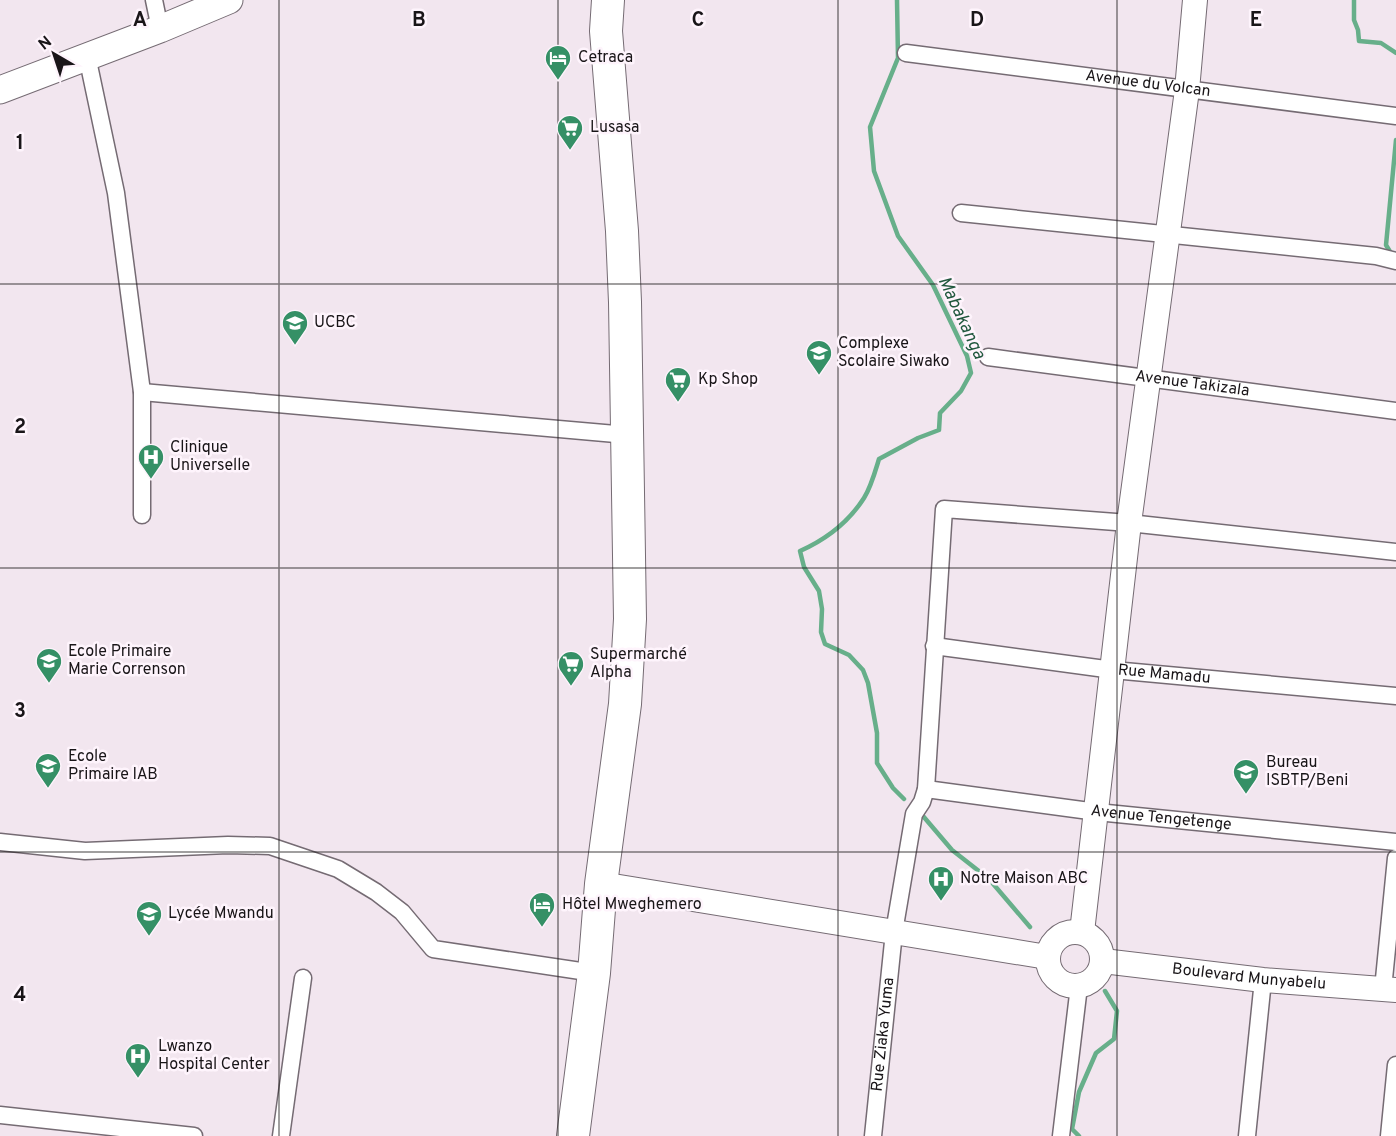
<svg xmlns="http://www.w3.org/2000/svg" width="1396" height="1136" viewBox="0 0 1396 1136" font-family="Overpass,sans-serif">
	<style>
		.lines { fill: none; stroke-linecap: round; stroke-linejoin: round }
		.stream { stroke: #67af8a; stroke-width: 4.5 }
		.street-casing { stroke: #756b73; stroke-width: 19 }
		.secondary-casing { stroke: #756b73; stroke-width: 26 }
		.primary-casing { stroke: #756b73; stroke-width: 29 }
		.highway-casing { stroke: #756b73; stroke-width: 34 }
		.street { stroke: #fff; stroke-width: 16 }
		.secondary { stroke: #fff; stroke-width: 24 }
		.primary { stroke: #fff; stroke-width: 27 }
		.highway { stroke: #fff; stroke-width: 32 }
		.grid { fill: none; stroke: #191518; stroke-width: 1.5; stroke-opacity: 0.55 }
		.labels { text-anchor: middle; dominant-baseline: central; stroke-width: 5; stroke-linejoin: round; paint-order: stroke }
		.poi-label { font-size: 16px; fill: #191518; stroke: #fef4fc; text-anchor: start }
		.street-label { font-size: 16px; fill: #191518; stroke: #fef4fc }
		.water-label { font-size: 18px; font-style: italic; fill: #21583e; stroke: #fef4fc }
		.grid-label { font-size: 20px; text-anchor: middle; font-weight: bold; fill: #191518; stroke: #fef4fc; stroke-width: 5; stroke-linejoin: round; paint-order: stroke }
	</style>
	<rect width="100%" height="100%" fill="#f2e6ef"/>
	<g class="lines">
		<!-- stream -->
		<g class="stream">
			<path d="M 897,0 L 898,58 L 870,127 L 874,171 L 898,236 L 933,285 L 967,356 L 971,373 L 961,391 L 940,413 L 939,430 L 918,438 L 879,459 C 875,472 871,487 864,498 C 848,523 827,539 800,551 L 804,567 L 819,591 L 822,609 L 821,632 L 825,644 L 849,655 L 863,670 L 868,683 L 877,733 L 877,763 L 893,788 L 904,799"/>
			<polyline points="1354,0 1354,20 1358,30 1359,41 1381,43 1396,53"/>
			<polyline points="1392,255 1386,245 1396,140"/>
			<polyline points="923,816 952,850 989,879 1030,927"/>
			<polyline points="1079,1136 1072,1129 1079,1092 1096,1053 1114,1039 1117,1011 1105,991"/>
		</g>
		<!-- street casing -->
		<g class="street-casing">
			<g id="street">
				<polyline points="154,0 160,29"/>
				<path id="s1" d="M 906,53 L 1396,116"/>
				<polyline points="87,56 116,193 142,392 142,515"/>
				<polyline points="961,213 1376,256 1396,261"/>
				<path id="s2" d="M 988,357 L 1396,411"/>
				<polyline points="142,392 627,435"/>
				<path id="s3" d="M 934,646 L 1113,670 L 1396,696"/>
				<path id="s4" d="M 926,789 L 1097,812 L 1396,842"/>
				<polyline points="0,842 85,851 228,845 270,846 338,869 376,892 402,912 433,949 594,973"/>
				<polyline points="1383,989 1396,858"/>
				<polyline points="0,1115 194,1136"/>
				<polyline points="281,1136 303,978"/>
				<path id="s5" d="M 873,1136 L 894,932 L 914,814 L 922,802 L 926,789 L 944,509 L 1129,523 L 1396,552"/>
				<polyline points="1061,1136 1079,986"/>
				<polyline points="1247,1136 1263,980"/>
				<polyline points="1389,1136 1396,1065"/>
			</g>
		</g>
		<!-- secondary casing -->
		<g class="secondary-casing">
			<g id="secondary">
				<polyline points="601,884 1047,957"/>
				<circle cx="1075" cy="959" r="27"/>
				<polyline points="1082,932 1129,523 1187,90 1195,0"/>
				<path id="s6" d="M 1103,961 L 1263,980 L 1396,990"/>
			</g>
		</g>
		<!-- primary casing -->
		<g class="primary-casing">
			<polyline id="primary" points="0,90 160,29 229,0"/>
		</g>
		<!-- highway casing -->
		<g class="highway-casing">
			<polyline id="highway" points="573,1136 594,973 601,884 625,704 630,619 625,302 622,231 606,31 608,0"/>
		</g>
		<!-- street -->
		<use href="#street" class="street"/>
		<!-- secondary -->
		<use href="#secondary" class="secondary"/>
		<!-- primary -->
		<use href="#primary" class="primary"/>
		<!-- highway -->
		<use href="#highway" class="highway"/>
	</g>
	<!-- grid -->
	<path class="grid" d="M 279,0 L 279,1136M 558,0 L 558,1136M 838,0 L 838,1136M 1117,0 L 1117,1136M 0,284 L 1396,284M 0,568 L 1396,568M 0,852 L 1396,852"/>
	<!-- icons -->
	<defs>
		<g id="hotel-pin" transform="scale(1.35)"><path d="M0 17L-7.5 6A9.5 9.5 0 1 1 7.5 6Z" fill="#359066" stroke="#fef4fc"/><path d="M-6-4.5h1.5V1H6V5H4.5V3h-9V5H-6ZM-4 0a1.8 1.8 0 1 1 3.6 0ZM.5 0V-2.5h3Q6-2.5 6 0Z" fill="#fff"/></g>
		<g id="supermarket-pin" transform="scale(1.35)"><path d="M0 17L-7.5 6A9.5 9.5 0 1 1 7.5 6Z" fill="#359066" stroke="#fef4fc"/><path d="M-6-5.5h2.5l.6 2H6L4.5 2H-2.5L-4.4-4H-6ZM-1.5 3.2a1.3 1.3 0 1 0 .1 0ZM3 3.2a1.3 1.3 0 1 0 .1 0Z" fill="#fff"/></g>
		<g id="university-pin" transform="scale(1.35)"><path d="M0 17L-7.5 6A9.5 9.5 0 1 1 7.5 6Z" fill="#359066" stroke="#fef4fc"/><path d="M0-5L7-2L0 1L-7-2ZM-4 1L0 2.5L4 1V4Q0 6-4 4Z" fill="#fff"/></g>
		<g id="school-pin" transform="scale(1.35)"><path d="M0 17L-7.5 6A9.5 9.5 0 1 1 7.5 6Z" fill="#359066" stroke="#fef4fc"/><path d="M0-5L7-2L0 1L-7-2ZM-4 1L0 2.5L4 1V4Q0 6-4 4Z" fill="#fff"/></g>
		<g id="hospital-pin" transform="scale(1.35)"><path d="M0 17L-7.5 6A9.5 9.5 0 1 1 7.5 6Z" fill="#359066" stroke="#fef4fc"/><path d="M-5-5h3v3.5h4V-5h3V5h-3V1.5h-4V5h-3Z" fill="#fff"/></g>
	</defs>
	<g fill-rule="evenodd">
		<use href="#hotel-pin" x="558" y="58"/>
		<use href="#supermarket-pin" x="570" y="128"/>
		<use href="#university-pin" x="295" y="323"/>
		<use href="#school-pin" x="819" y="353"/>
		<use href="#supermarket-pin" x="678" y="380"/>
		<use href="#hospital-pin" x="151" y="457"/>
		<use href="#school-pin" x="49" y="661"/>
		<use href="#supermarket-pin" x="571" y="664"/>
		<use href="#school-pin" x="48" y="766"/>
		<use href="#university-pin" x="1246" y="772"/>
		<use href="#hospital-pin" x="941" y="879"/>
		<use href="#hotel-pin" x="542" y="905"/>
		<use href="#school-pin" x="149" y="914"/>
		<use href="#hospital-pin" x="138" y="1056"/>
	</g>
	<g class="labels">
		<!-- poi labels -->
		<g class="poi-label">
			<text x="578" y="58">Cetraca</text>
			<text x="590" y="128">Lusasa</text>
			<text x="314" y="323">UCBC</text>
			<text x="838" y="344">Complexe<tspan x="838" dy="18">Scolaire Siwako</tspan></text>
			<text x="698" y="380">Kp Shop</text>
			<text x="170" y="448">Clinique<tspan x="170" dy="18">Universelle</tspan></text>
			<text x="68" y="652">Ecole Primaire<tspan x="68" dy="18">Marie Correnson</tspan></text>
			<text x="590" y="655">Supermarché<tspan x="590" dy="18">Alpha</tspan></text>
			<text x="68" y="757">Ecole<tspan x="68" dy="18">Primaire IAB</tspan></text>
			<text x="1266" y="763">Bureau<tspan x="1266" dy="18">ISBTP/Beni</tspan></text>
			<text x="960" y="879">Notre Maison ABC</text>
			<text x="562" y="905">Hôtel Mweghemero</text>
			<text x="168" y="914">Lycée Mwandu</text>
			<text x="158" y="1047">Lwanzo<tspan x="158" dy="18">Hospital Center</tspan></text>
		</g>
		<!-- street labels -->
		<g class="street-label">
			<text stroke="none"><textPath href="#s1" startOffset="244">Avenue du Volcan</textPath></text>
			<text stroke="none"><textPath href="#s2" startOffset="206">Avenue Takizala</textPath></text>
			<text stroke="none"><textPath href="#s3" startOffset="232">Rue Mamadu</textPath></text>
			<text stroke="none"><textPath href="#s4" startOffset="237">Avenue Tengetenge</textPath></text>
			<text stroke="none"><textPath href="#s6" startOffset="147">Boulevard Munyabelu</textPath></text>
			<text stroke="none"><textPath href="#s5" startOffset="102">Rue Ziaka Yuma</textPath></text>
		</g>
		<!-- water labels -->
		<g class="water-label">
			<text transform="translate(961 318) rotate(65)">Mabakanga</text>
		</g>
	</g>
	<g class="grid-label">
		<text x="140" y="26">A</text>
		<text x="419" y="26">B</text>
		<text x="698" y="26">C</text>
		<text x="977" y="26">D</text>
		<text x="1256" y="26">E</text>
		<text x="20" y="149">1</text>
		<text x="20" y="433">2</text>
		<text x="20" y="717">3</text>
		<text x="20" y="1001">4</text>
	</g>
	<!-- north arrow -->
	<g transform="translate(54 54) rotate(321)" stroke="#fef4fc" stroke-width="4.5" paint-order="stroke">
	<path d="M0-4.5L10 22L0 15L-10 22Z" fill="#191518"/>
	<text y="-9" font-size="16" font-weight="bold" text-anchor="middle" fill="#191518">N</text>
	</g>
</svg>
